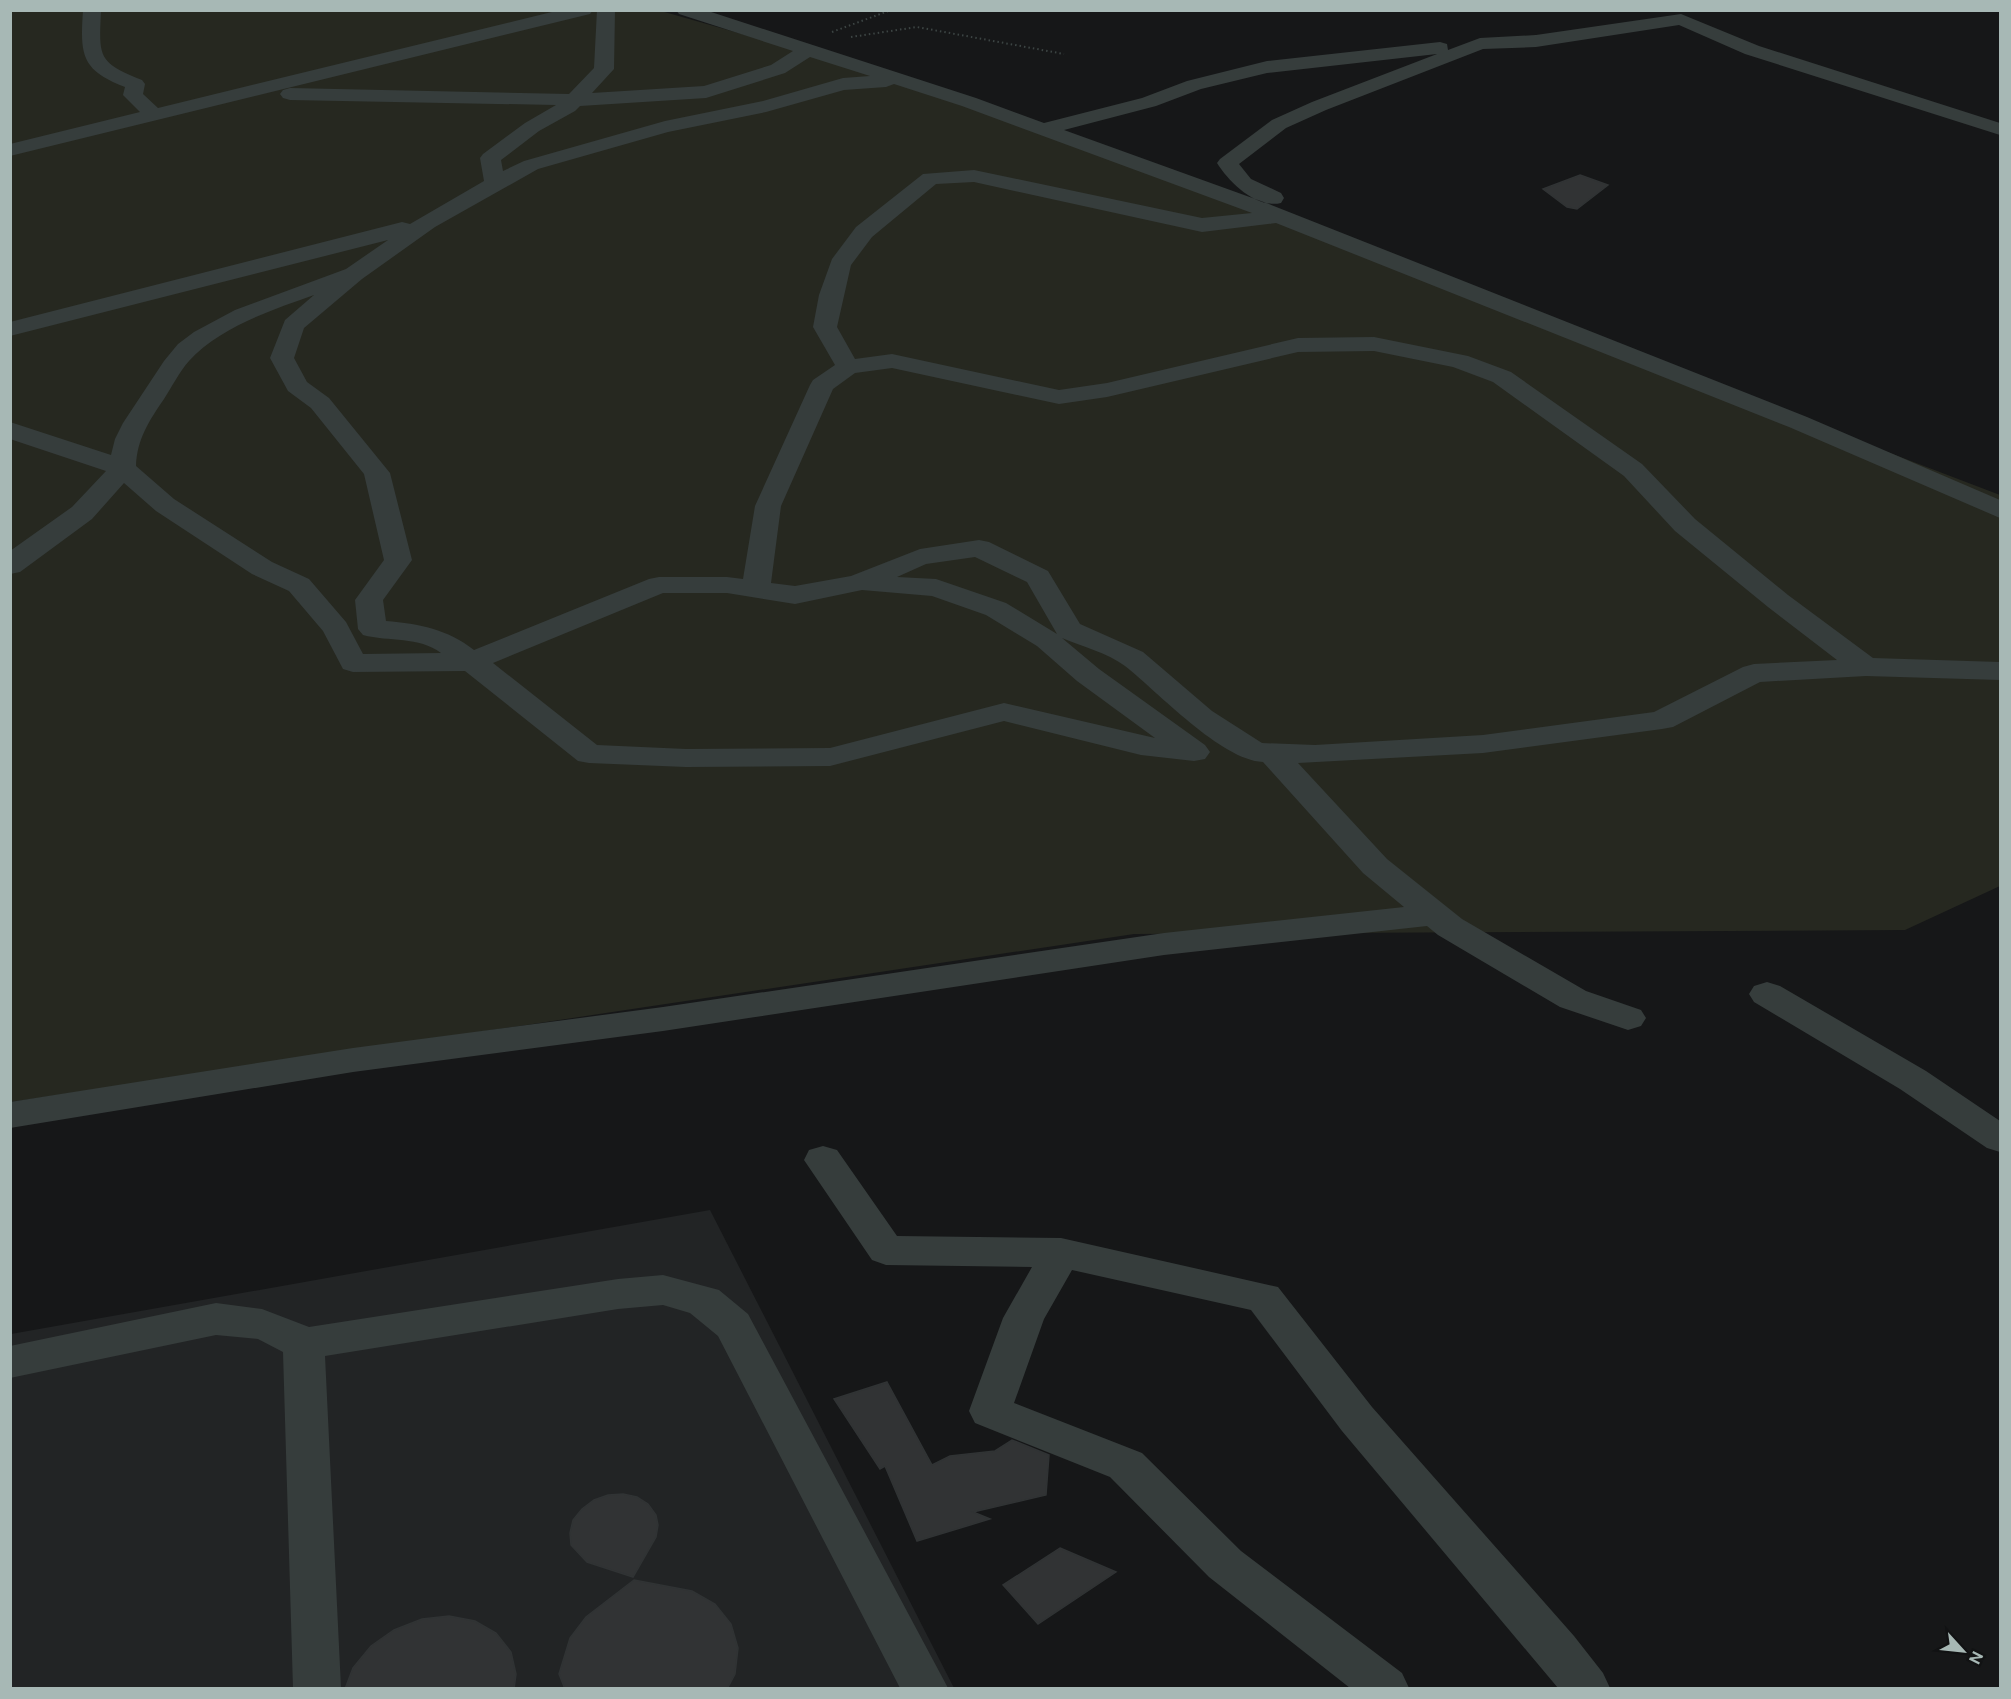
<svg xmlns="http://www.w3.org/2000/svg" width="2011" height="1699" viewBox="0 0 2011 1699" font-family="'DM Sans',sans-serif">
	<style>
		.built { fill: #222425 }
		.green { fill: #262820 }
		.building { fill: #313334; stroke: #303334; stroke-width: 1.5 }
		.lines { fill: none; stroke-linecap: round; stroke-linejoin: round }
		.path { stroke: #3c4443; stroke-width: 2; stroke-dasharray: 1.5 3; stroke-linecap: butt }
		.minor { fill: #363d3c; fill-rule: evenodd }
	</style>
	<rect width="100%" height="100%" fill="#161718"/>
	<!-- built -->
	<polygon class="built" points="710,1210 954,1688 11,1688 11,1334"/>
	<!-- green -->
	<polygon class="green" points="11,11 661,11 903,80 1196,188 2000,495 2000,886 1905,930 1134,934 11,1102"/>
	<!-- building -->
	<g class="building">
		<polygon points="1580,175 1608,185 1577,209 1567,207 1543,189"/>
		<polygon points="887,1382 932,1465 950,1456 995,1451 1012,1440 1049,1455 1046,1495 973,1512 990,1519 917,1541 885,1466 880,1469 834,1399"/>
		<polygon points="623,1494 637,1497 648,1504 656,1515 658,1525 656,1537 633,1577 587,1562 571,1545 570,1533 573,1520 582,1509 594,1500 608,1495"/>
		<polygon points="1060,1548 1116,1572 1038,1624 1003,1585"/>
		<polygon points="634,1580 692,1591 715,1604 731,1624 738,1648 735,1674 727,1689 565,1689 559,1674 570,1638 586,1617"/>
		<polygon points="449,1616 475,1621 496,1633 511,1652 516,1674 514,1689 345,1689 353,1668 371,1646 394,1630 422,1619"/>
	</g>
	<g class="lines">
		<!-- path -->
		<g class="path">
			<polyline points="832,32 891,10"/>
			<polyline points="851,37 917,27 1064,54"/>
		</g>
		<!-- minor -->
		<g class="minor">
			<path d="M 83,10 L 101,10 C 99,57 97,62 142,80 L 145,84 L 143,94 L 158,108 L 560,10 L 593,10 L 590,14 L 10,156 L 10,144 L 140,112 L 123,95 L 125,87 C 81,70 80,55 83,10 Z"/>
			<path d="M 597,10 L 615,10 L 614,69 L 592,93 L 704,86 L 771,65 L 793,51 L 679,14 L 676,10 L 705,10 L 976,98 L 1044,123 L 1142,98 L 1187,81 L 1267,61 L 1440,42 L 1447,44 L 1448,50 L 1480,38 L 1536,35 L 1681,14 L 1759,46 L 2000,123 L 2000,135 L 1745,54 L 1679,25 L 1536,47 L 1483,49 L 1326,110 L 1286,128 L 1239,164 L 1251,179 L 1281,193 L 1284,198 L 1281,203 C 1256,209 1229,182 1217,163 L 1220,159 L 1272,120 L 1312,102 L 1437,54 L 1267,73 L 1201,89 L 1156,106 L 1064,130 L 1269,204 L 1807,417 L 2000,500 L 2000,518 L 1789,427 L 1276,223 L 1202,232 L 974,182 L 936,184 L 872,237 L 851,265 L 837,327 L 855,359 L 892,354 L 1059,390 L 1107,383 L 1298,338 L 1374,337 L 1468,356 L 1511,372 L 1642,464 L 1695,519 L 1788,595 L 1873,658 L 2000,662 L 2000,680 L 1866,676 L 1760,682 L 1673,727 L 1662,729 L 1483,753 L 1298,763 L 1387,859 L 1462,919 L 1586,991 L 1641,1010 L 1646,1018 L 1641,1026 L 1628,1030 L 1560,1007 L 1438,935 L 1427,926 L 1164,955 L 663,1031 L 353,1072 L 10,1128 L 10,1102 L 353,1048 L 663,1007 L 1164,933 L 1404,907 L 1363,873 L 1263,762 C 1221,760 1158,692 1125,666 C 1108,653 1081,646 1062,638 L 1099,669 L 1205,745 L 1210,752 L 1205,759 L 1194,761 L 1141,755 L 1004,721 L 830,766 L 686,767 L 589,763 L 578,761 L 465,671 L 353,672 L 343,669 L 323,631 L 289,591 L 252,574 L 156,511 L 124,483 L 92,519 L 20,572 L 10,574 L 10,551 L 72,507 L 106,471 L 10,439 L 10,422 L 111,455 L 115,439 L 123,423 L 164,361 L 178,344 L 194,332 L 235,310 L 346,269 L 388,240 L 10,336 L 10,322 L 402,222 L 410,224 L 484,181 L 480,158 L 483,154 L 525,123 L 556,105 L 290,100 L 283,98 L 280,94 L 283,90 L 290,88 L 569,94 L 594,68 ZM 810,57 L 870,76 L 843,78 L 763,101 L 665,121 L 524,161 L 503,171 L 501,160 L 539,131 L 575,111 L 580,106 L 706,98 L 785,73 ZM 894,84 L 962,106 L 1252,213 L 1202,218 L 974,170 L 923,174 L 856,227 L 832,259 L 819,295 L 813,327 L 835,365 L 813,380 L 810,385 L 755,506 L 743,579 L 727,577 L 659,577 L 649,579 L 474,650 C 447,629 420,624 386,621 L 383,600 L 412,560 L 390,473 L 329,398 L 307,382 L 294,358 L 304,328 L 362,279 L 435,227 L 538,169 L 668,132 L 766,112 L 844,90 L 886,87 ZM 314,295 L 285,320 L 270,358 L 288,391 L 311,408 L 364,474 L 384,560 L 355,600 L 358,629 L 363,635 C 389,642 419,636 441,653 L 363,654 L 346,622 L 309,579 L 272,562 L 174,499 L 136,466 C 137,439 149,421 164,399 C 172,387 179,372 189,361 C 220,327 272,310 314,295 ZM 1374,351 L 1453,367 L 1493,382 L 1624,476 L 1675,531 L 1768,607 L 1837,660 L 1754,664 L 1743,667 L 1654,712 L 1483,735 L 1315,745 L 1262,743 L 1212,711 L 1143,652 L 1080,624 L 1048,571 L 989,542 L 979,540 L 920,549 L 851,576 L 795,586 L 771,583 L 781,506 L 833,389 L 855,373 L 892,368 L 1059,404 L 1107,397 L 1298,352 ZM 975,557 L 1027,582 L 1057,634 L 1006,603 L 936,579 L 897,577 L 926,564 ZM 862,590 L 932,596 L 986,615 L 1037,646 L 1077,681 L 1155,738 L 1004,703 L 830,748 L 686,749 L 597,745 L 493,663 L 663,593 L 727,593 L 795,604 Z"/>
			<polygon points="1767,982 1780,986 1926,1071 2000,1121 2000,1152 1987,1148 1900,1089 1754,1002 1749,994 1754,986"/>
			<polygon points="823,1146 837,1150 897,1236 1061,1238 1278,1287 1372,1407 1574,1636 1603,1673 1610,1688 1558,1688 1342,1431 1251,1310 1072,1270 1044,1319 1014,1403 1142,1453 1241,1551 1402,1673 1409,1688 1350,1688 1209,1577 1110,1477 975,1423 969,1411 1003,1318 1032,1267 886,1265 872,1260 804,1160 809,1150"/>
			<polygon points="663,1275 719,1290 748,1314 948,1688 900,1688 718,1336 690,1313 663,1305 618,1309 325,1356 341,1688 293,1688 283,1352 258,1339 216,1335 10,1378 10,1346 216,1303 262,1309 309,1327 618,1279"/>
		</g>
	</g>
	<!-- border -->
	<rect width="2011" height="1699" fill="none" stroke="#a7b8b5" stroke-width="24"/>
	<!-- north arrow -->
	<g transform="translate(1963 1651) rotate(117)" stroke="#111213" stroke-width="4.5" paint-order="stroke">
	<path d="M0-4.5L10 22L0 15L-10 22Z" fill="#a7b8b5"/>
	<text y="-9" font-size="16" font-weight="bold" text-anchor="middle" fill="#a7b8b5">N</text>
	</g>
</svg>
